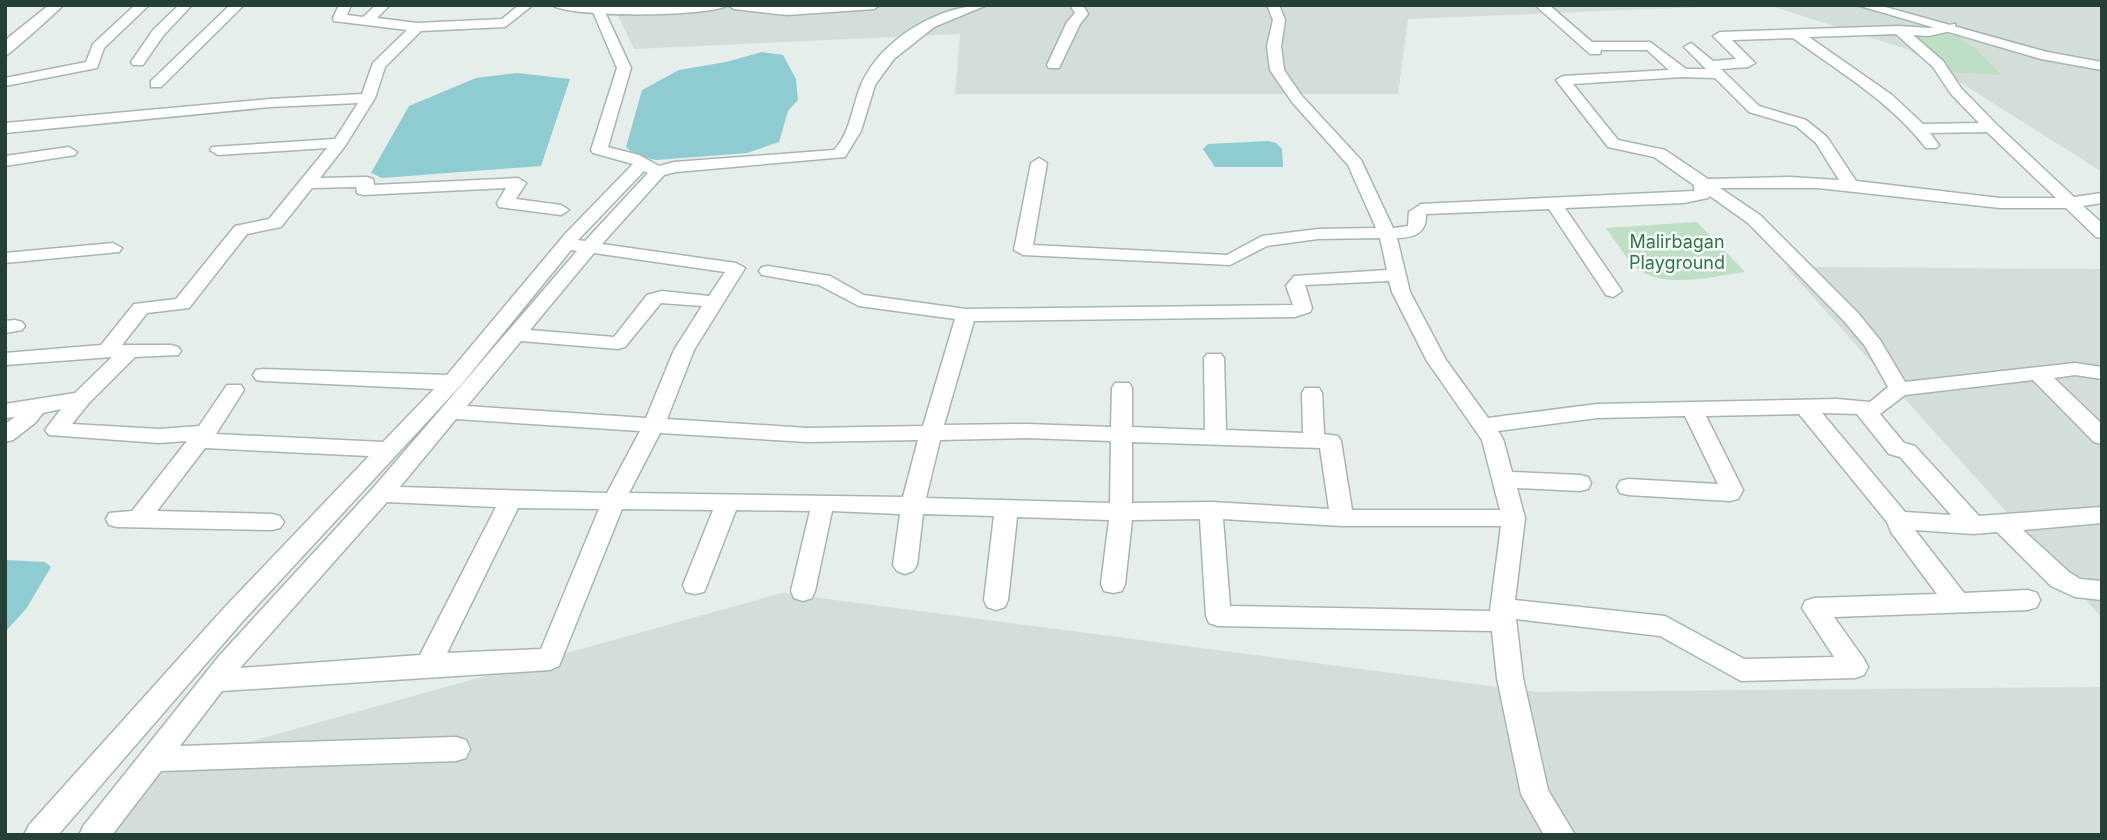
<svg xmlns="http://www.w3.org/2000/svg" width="2107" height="840" viewBox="0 0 2107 840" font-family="Inter,sans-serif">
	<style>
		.built { fill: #d3ded8 }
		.green { fill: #bfdfc5 }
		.water { fill: #8eccd2 }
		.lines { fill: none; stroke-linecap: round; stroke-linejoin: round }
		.minor-casing { stroke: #a7b6b1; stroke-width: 3 }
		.tertiary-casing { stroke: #a7b6b1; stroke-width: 3 }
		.minor { fill: #fff; fill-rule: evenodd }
		.tertiary { fill: #fff; fill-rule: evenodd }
		.labels { text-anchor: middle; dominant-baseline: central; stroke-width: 5; stroke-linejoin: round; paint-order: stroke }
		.park-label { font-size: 18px; fill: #2e7746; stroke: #f6faf8 }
	</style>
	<rect width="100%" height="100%" fill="#e5eeea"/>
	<!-- built -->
	<g class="built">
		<polygon points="613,5 1747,5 1408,19 1398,94 955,94 960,34 634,49"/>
		<polygon points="1768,5 2102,5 2102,172 1907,49"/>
		<polygon points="1786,267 2102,269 2102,618"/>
		<polygon points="782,593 1536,692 2102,687 2102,835 99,835 134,774"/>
	</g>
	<!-- green -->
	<g class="green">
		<polygon points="1906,31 1956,35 1975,48 2002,75 1948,72"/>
		<path d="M 1697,222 L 1745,272 C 1714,276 1663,290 1637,268 C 1625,258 1616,241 1606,228 Z"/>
	</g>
	<!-- water -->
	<g class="water">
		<polygon points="762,52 783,55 796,79 798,100 788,111 779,142 747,153 656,160 636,156 626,147 642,90 679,70 726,62"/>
		<polygon points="517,73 570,79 541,166 382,178 371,173 409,106 476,78"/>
		<polygon points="1268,141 1276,143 1282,149 1283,167 1215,167 1203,149 1208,144"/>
		<polygon points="5,560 45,562 51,567 26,609 5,632"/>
	</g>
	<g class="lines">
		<!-- minor casing -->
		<g class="minor-casing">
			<g id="minor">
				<path d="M 49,5 L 63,5 C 57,12 10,54 5,56 L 5,42 L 9,37 Z"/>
				<polygon points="135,5 149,5 104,48 97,68 5,86 5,78 86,62 93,44"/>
				<polygon points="179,5 192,5 163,36 143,65 133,65 131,62 153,30"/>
				<polygon points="230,5 244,5 161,87 151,87 151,81"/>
				<path d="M 339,5 L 351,5 L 347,15 L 363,17 L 376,5 L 390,5 L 377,18 L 417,23 L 502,19 L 519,5 L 533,5 L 505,27 L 421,31 L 385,67 L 375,98 L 345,146 L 320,178 L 367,177 L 373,179 L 374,185 L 518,178 L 526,183 L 516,199 L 561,205 L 569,210 L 561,215 L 499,207 L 497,203 L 506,188 L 363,195 L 357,193 L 356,187 L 312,188 L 281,227 L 247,234 L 189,308 L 147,313 L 122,345 L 171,345 L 178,347 L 181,351 L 178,355 L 135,357 L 89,403 L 72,424 L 159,429 L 199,426 L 227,385 L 241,385 L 244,390 L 216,434 L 383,442 L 434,389 L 263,381 L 256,380 L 253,375 L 256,370 L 263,369 L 447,375 L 566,233 L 633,164 L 593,153 L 591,150 L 617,68 L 593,12 L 599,8 L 605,12 L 631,68 L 608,147 L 639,155 L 659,166 L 674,162 L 834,150 C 851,132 852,106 861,85 C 881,39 939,5 987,5 L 934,27 L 894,59 L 875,85 L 861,131 L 845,157 L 676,172 L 664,175 L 602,244 L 736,263 L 745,268 L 694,350 L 667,419 L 807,428 L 923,426 L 955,319 L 859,306 L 819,285 L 762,275 L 759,271 L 762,267 L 768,266 L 830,276 L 864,295 L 966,309 L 1293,305 L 1286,286 L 1294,276 L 1387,270 L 1380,238 L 1318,239 L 1267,246 L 1230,265 L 1023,255 L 1014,250 L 1031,163 L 1039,158 L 1047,163 L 1033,245 L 1227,255 L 1262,236 L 1318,229 L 1376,228 L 1348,165 L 1292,102 L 1270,70 L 1267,46 L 1273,20 L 1267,5 L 1279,5 L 1285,20 L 1281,46 L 1284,70 L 1302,96 L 1361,160 L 1393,228 L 1408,226 L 1409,212 L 1421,204 L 1694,191 L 1694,185 L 1654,157 L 1608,147 L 1556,80 L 1563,76 L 1669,70 L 1647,50 L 1601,50 L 1600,54 L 1590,54 L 1535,5 L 1549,5 L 1592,42 L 1650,42 L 1686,69 L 1706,69 L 1684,47 L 1691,43 L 1713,61 L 1736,59 L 1713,36 L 1720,32 L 1899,26 L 1929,28 L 1955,24 L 1955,30 L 1929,36 L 1913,35 L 1943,61 L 1961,88 L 1996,124 L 2074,197 L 2102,193 L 2102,203 L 2083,206 L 2102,223 L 2102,238 L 2096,237 L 2066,208 L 2000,208 L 1818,188 L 1720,188 L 1760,215 L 1858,313 L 1880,340 L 1905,382 L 2075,363 L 2102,367 L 2102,379 L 2075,375 L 2054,378 L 2102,424 L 2102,444 L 2094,442 L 2033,380 L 1905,395 L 1880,414 L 1904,443 L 1915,446 L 1979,516 L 2102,507 L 2102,523 L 2023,530 L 2069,572 L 2080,579 L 2102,581 L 2102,600 L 2075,597 L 2051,586 L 1997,532 L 1973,534 L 1915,530 L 1964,593 L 2028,590 L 2037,593 L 2040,600 L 2037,607 L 2028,610 L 1834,617 L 1864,659 L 1868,667 L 1864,675 L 1855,678 L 1741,681 L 1660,636 L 1516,619 L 1523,678 L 1548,790 L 1575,835 L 1544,835 L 1521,794 L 1497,678 L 1492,631 L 1218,626 L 1209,623 L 1206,616 L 1200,519 L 1132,520 L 1125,584 L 1122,591 L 1113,593 L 1104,591 L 1101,584 L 1109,520 L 1017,517 L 1008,600 L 1005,607 L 996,610 L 987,607 L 984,600 L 994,516 L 923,514 L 917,565 L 913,571 L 905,574 L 897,571 L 893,565 L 900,514 L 832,511 L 815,591 L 812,598 L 803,601 L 794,598 L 791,591 L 810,511 L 736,510 L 707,585 L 704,592 L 695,594 L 686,592 L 683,585 L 713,510 L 622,509 L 559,666 L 550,670 L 222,691 L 180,746 L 456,737 L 466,740 L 470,749 L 466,758 L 456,761 L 161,771 L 112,835 L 79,835 L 84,825 L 219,656 L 373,488 L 577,251 L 571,250 L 461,385 L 242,622 L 58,835 L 24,835 L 29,825 L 224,608 L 369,456 L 205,448 L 157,511 L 272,514 L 280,516 L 284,522 L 280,528 L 272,530 L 117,527 L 109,525 L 106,519 L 109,513 L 132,511 L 187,441 L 159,443 L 49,435 L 45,430 L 61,409 L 43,413 L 35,423 L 13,440 L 5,442 L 5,424 L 15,417 L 5,418 L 5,404 L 75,393 L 112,357 L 5,365 L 5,353 L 101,345 L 134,304 L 176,299 L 235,226 L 269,219 L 327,148 L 218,155 L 210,150 L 212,147 L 335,139 L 358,103 L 270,107 L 5,133 L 5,123 L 270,99 L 362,94 L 373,63 L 407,30 L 334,21 L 333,18 ZM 1896,34 L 1933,67 L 1951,94 L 1979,123 L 1923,124 L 1892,95 L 1809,37 ZM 1793,38 C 1840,73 1890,101 1926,148 L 1936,148 L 1939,145 L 1930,133 L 1987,132 L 2056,198 L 2000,198 L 1856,181 L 1827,137 L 1806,120 L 1759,106 L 1721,69 L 1748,67 L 1755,63 L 1732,40 ZM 1682,77 L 1715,78 L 1749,112 L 1796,126 L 1816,143 L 1839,180 L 1790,177 L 1708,179 L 1665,150 L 1618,140 L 1573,84 ZM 644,171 L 648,173 L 585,241 L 578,240 ZM 1710,196 L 1748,223 L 1844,321 L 1865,346 L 1888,387 L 1870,402 L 1837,399 L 1597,404 L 1488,418 L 1446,360 L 1410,292 L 1397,238 C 1414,238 1427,233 1426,214 L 1549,209 L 1606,295 L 1613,297 L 1622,291 L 1565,208 L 1684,203 L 1708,198 ZM 594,253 L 725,272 L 709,296 L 662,291 L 647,295 L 614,337 L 530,330 ZM 1389,281 L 1392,292 L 1427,361 L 1482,440 L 1500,510 L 1352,510 L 1341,441 L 1338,436 L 1324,434 L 1322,393 L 1319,388 L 1305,388 L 1302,393 L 1303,433 L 1226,430 L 1224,358 L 1221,354 L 1207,354 L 1204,358 L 1205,430 L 1132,427 L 1132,388 L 1129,383 L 1115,383 L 1112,388 L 1111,427 L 1027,424 L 944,425 L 974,321 L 1295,317 L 1310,312 L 1312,308 L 1305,285 ZM 661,303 L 702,306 L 674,350 L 646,418 L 467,406 L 521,341 L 618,349 L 625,347 ZM 1822,413 L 1857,414 L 1889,454 L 1900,457 L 1951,515 L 1905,512 ZM 1799,414 L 1887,522 L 1891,532 L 1937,594 L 1814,598 L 1805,601 L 1802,608 L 1834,657 L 1744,659 L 1665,616 L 1515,600 L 1525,518 L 1517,488 L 1580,491 L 1588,489 L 1591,483 L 1588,477 L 1580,475 L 1512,472 L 1503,439 L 1498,431 L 1597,418 L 1685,416 L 1718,484 L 1628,479 L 1620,481 L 1617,487 L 1620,493 L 1628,495 L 1730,501 L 1738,499 L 1743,490 L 1706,416 ZM 456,419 L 640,431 L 607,493 L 400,487 ZM 660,433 L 807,442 L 918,440 L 903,497 L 629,493 ZM 1027,438 L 1111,441 L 1110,503 L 926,498 L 940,440 ZM 1132,442 L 1320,448 L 1329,509 L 1211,502 L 1132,503 ZM 387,502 L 496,507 L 420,655 L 240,668 ZM 518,508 L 599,509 L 541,649 L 447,653 ZM 1223,519 L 1342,526 L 1501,526 L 1490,611 L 1230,606 Z"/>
				<polygon points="1070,5 1083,5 1088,14 1080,24 1059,68 1049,68 1047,65 1067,22 1075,13"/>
				<polygon points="69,147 77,152 75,155 5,166 5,156"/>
				<polygon points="113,243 122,248 119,252 5,263 5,253"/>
				<polygon points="15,320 22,322 25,326 22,330 5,333 5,321"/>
			</g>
		</g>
		<!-- tertiary casing -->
		<g class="tertiary-casing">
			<g id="tertiary">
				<path d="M 552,5 L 880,5 L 874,9 L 787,15 L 734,9 L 728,5 C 711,17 569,18 552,5 Z"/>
				<polygon points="1857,5 1878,5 2047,52 2102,62 2102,70 2041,59"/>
			</g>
		</g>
		<!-- minor -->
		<use href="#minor" class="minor"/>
		<!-- tertiary -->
		<use href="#tertiary" class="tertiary"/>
	</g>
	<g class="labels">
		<!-- park labels -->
		<g class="park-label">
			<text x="1677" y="241">Malirbagan<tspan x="1677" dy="21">Playground</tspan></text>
		</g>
	</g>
	<!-- border -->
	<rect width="2107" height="840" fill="none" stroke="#244037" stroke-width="14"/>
</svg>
